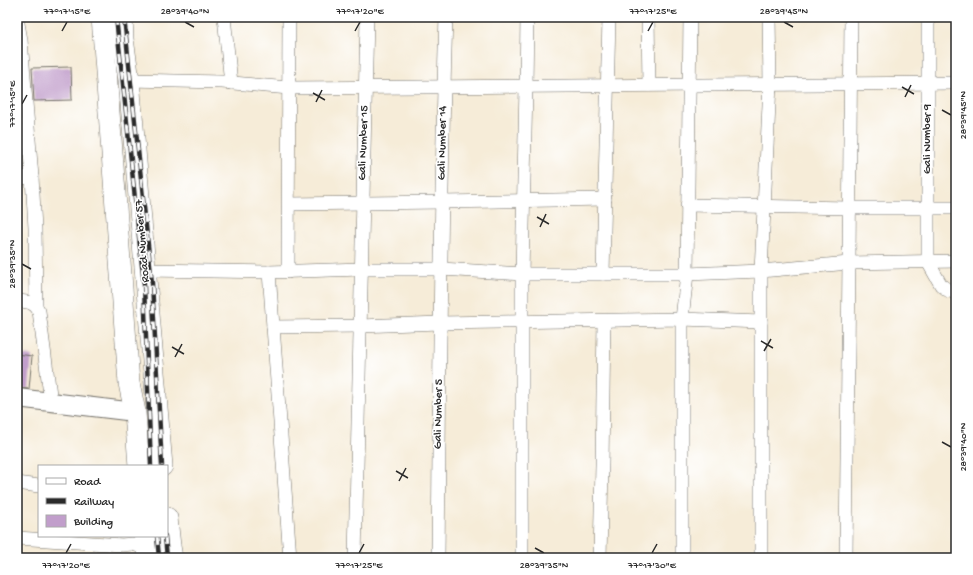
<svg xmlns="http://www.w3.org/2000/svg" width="973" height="575" viewBox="0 0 973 575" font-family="'Gochi Hand',sans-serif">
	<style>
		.building { fill: #c19ecb }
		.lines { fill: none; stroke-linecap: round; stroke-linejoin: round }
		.street-casing { stroke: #726f68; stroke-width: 14 }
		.secondary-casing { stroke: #726f68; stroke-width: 20 }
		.primary-casing { stroke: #726f68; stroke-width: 22 }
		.street { stroke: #fff; stroke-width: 13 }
		.secondary { stroke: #fff; stroke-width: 18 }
		.primary { stroke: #fff; stroke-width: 21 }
		.rail-casing { stroke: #2b2b2b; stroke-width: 4.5 }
		.rail { stroke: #fff; stroke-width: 3; stroke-dasharray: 9; stroke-linecap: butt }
		.ticks { fill: none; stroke: #2b2b2b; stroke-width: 1.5 }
		.labels { text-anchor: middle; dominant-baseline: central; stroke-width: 3; stroke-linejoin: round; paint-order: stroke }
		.street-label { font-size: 12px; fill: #2b2b2b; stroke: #fff }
		.neatline { fill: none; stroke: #2b2b2b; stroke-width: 1.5 }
		.ticks-label { font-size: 10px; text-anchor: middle; fill: #2b2b2b }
	</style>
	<rect width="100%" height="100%" fill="#fff"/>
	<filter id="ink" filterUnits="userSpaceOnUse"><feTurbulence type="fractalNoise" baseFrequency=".025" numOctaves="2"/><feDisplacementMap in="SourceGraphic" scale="8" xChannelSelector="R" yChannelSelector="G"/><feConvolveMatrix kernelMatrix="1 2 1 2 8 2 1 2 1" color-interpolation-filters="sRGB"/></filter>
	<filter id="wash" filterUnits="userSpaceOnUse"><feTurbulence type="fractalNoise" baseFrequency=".012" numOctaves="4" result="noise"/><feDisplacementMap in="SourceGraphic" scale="16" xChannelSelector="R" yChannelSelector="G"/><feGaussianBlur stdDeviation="0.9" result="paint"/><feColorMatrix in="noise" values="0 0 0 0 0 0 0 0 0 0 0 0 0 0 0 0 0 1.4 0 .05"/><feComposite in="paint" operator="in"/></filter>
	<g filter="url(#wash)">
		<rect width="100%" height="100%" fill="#f6ecd8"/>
		<g id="blocks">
			<!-- building -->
			<g class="building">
				<polygon points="71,67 72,100 34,101 32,68"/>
				<polygon points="17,354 32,356 29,389 17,388"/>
			</g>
		</g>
	</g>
	<g filter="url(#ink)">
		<use href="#blocks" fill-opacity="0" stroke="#726f68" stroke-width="1"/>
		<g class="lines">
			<!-- street casing -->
			<g class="street-casing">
				<g id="street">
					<polyline points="224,17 231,83"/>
					<polyline points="648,17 649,85"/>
					<polyline points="928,17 928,262 941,285 949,291 956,292"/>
					<polyline points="17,18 21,40 32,177 35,228 36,305"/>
					<polyline points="129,80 222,82 289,88 956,83"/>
					<polyline points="17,178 32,177"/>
					<polyline points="289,204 442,202 605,199"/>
					<polyline points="687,205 849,208 956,208"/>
					<polyline points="146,270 269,272 362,269 441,269 522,274 687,274 761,271 849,263 956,261"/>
					<polyline points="269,272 290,558"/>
					<polyline points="288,272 289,17"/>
					<polyline points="603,274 609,17"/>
					<path d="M 17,301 C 28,302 33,301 39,311 L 51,402"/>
					<polyline points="273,327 360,326 440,323 682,319 761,322"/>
					<polyline points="17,483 39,486"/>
					<polyline points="17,538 122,545 132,544 146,548"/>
					<polyline points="355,558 367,17"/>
					<path d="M 438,558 C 440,378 440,197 446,17"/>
					<polyline points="522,558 522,274 526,86 527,17"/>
					<polyline points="600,558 602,465 604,321"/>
					<polyline points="682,558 682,319 687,274 690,17"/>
					<polyline points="761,558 761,271 770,84 769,17"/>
					<polyline points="846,558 849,260 851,17"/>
				</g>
			</g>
			<!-- secondary casing -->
			<g class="secondary-casing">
				<polyline id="secondary" points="17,398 135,412"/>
			</g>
			<!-- primary casing -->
			<g class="primary-casing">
				<g id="primary">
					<polyline points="102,17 129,383 135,412 139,466"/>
					<polyline points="122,17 123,39 129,80 162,466"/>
					<polyline points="167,518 170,546 172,558"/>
					<polyline points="145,536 148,558"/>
				</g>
			</g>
			<!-- street -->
			<use href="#street" class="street"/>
			<!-- secondary -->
			<use href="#secondary" class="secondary"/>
			<!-- primary -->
			<use href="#primary" class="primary"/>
			<!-- rail casing -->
			<g class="rail-casing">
				<g id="rail">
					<polyline points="116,17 144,285 151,466"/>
					<polyline points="124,17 152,283 162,466"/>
					<polyline points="157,536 159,558"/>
					<polyline points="165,536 167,558"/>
				</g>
			</g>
			<!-- rail -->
			<use href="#rail" class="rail"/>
		</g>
	</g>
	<!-- ticks -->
	<path class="ticks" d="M 185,22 L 194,27M 784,22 L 793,27M 62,31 L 67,22M 355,31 L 360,22M 648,31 L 653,22M 902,87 L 914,94M 313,93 L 325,100M 905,97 L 911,85M 316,102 L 322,90M 22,104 L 27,95M 942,110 L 951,115M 537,217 L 549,224M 540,227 L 546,214M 22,264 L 31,269M 761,341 L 773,348M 172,347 L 184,354M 764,351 L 771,339M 175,357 L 182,344M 942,442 L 951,447M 396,471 L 408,478M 399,481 L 406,468M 535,548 L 544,553M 66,553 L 71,544M 359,553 L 364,544M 652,553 L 657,544"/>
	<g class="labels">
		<!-- street labels -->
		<g class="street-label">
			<text transform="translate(928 139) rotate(-90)">Gali Number 9</text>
			<text transform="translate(364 143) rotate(-88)">Gali Number 15</text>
			<text transform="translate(443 143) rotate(-89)">Gali Number 14</text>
			<text transform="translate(143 241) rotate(-95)">Road Number 57</text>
			<text transform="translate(439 414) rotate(-89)">Gali Number 5</text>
		</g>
	</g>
	<!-- margin -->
	<rect width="973" height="575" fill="none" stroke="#fff" stroke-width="44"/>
	<!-- legend -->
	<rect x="38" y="465" width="130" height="72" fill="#ffffff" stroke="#aaaaaa"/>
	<rect x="46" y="478" width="20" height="6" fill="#ffffff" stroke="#aaaaaa"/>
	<text x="74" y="485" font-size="12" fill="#2b2b2b">Road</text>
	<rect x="46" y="498" width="20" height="6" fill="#2b2b2b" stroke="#aaaaaa"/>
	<text x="74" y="505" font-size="12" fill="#2b2b2b">Railway</text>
	<rect x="46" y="515" width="20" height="12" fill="#c19ecb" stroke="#aaaaaa"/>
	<text x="74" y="525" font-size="12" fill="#2b2b2b">Building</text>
	<rect x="22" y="22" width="929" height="531" class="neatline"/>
	<g class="ticks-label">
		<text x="67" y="14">77°17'15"E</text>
		<text x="185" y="14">28°39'40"N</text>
		<text x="360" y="14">77°17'20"E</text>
		<text x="653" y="14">77°17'25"E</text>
		<text x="784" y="14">28°39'45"N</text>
		<text transform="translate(11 104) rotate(-90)" y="4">77°17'15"E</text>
		<text transform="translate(962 115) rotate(-90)" y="4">28°39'45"N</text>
		<text transform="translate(11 264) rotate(-90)" y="4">28°39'35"N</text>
		<text transform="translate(962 447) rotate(-90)" y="4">28°39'40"N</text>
		<text x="66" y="568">77°17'20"E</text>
		<text x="359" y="568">77°17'25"E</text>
		<text x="544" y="568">28°39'35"N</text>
		<text x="652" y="568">77°17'30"E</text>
	</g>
</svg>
